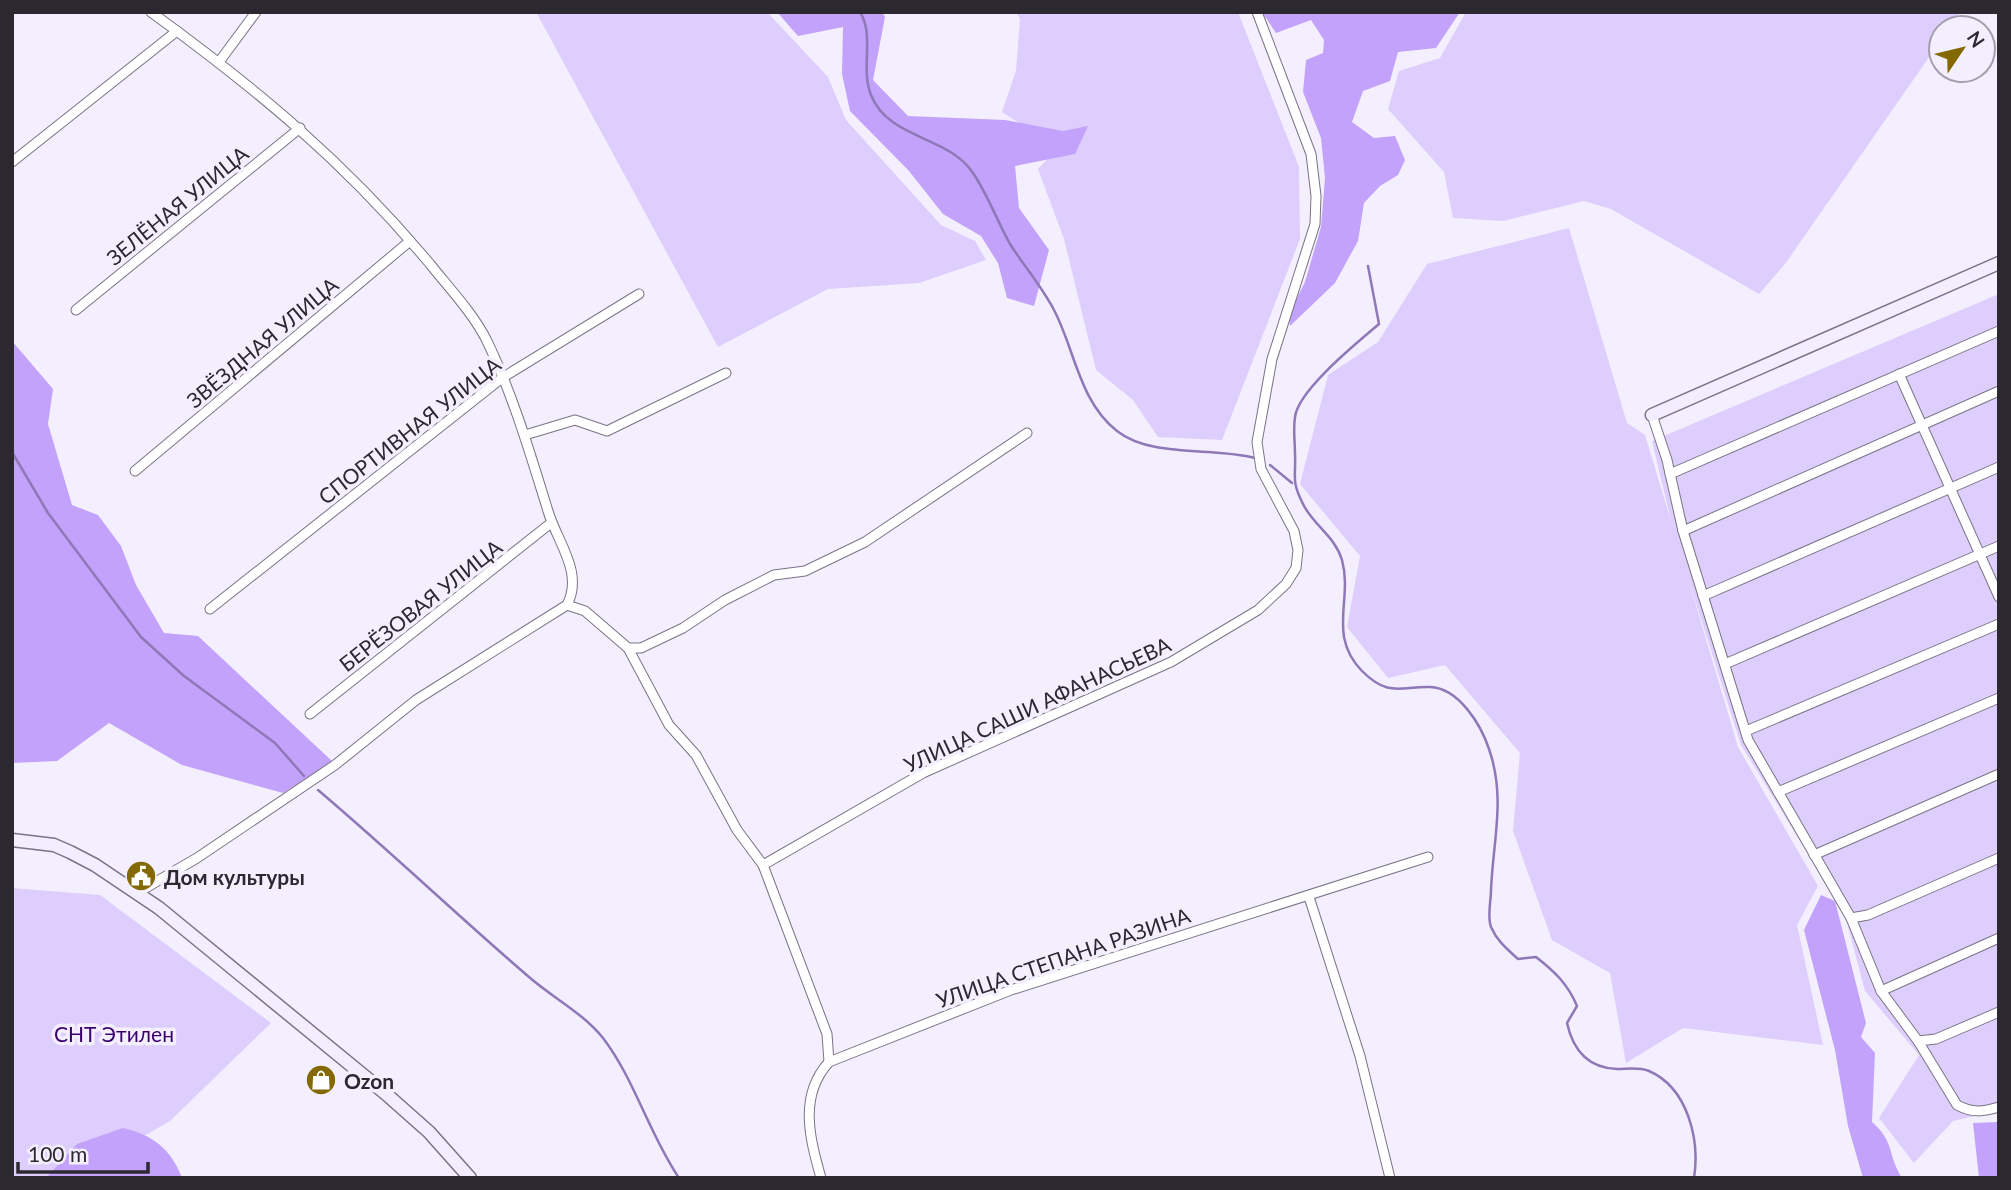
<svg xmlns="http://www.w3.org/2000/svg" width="2011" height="1190" viewBox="0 0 2011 1190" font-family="Lato,sans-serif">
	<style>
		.green { fill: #ddcefd }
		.forest { fill: #c2a2fa }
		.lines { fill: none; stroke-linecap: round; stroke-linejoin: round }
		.stream { stroke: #8e78b7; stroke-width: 2.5 }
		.street-casing { stroke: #797485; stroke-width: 11 }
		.secondary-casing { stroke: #797485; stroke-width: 15 }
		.street { stroke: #fff; stroke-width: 9 }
		.secondary { stroke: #f3eefe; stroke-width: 12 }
		.labels { text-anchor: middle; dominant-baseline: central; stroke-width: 7; stroke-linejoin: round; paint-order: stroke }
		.street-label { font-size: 21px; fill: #2b2830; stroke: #f4efff }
		.poi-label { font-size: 21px; font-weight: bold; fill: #2b2830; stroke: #f4efff; text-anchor: start }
		.park-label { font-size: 21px; fill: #3b016c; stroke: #f4efff }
	</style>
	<rect width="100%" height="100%" fill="#f4efff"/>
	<!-- green -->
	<g class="green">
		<polygon points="536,12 767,12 828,77 846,120 941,225 975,241 986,260 919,283 828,289 718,347"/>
		<polygon points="1016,12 1238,12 1299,167 1300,239 1222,440 1158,437 1133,400 1096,370 1064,239 1038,169 1058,148 1002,112 1016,71 1020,19"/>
		<polygon points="1466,12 1960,12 1949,28 1941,28 1941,40 1785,264 1759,294 1611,209 1584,201 1503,221 1453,218 1444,172 1388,109 1399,71 1440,58"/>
		<polygon points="1569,228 1627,423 1645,435 1671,521 1652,441 1999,294 1999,1111 1953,1121 1914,1163 1879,1118 1919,1055 1865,991 1844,912 1741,745 1687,575 1738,747 1818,886 1797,925 1823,1045 1683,1028 1626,1063 1610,973 1552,940 1513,831 1520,753 1445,665 1388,678 1347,627 1360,556 1300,484 1328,375 1378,342 1427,264"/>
		<polygon points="12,888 100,895 271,1023 170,1121 72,1178 12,1178"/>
	</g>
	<!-- forest -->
	<g class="forest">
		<polygon points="777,12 882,12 885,17 873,80 908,116 1005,120 1063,131 1088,126 1075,154 1015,166 1019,208 1049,250 1034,306 1007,298 998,263 981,236 943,214 909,171 850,111 842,74 843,27 798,36"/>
		<polygon points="1262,12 1460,12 1436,48 1398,52 1390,81 1363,91 1352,122 1374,138 1395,136 1405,160 1398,175 1380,186 1364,203 1358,241 1335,283 1290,326 1289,314 1305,282 1321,227 1325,178 1321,138 1303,92 1306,60 1323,53 1324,40 1311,20 1276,33"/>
		<polygon points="12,341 53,389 48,424 72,505 98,515 121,546 136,585 164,633 198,636 333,762 283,793 182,765 109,723 57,761 12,763"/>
		<path d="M 1821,895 L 1835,901 L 1866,1023 L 1861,1037 L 1875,1053 L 1872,1122 C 1895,1142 1887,1154 1902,1178 L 1863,1178 L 1848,1126 L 1835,1050 L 1804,930 Z"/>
		<polygon points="1999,1122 1999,1178 1979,1178 1973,1123"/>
		<path d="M 123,1128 C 153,1135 171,1149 182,1178 L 46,1178 L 77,1144 Z"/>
	</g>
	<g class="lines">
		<!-- stream -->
		<g class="stream">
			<path d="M 860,12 C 875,36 860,68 871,95 C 889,140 948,135 973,173 C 988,195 997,221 1010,244 C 1024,266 1042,287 1054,310 C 1075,350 1079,401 1117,431 C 1151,458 1213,447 1255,458"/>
			<path d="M 1368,266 L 1379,324 C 1358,342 1298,390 1295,417 C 1293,429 1295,442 1295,454 C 1296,479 1291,480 1303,504 C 1313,525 1335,536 1342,560 C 1353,600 1327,635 1362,671 C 1389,698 1401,686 1430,687 C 1459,688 1481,725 1489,749 C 1506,798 1493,840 1491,890 C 1491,901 1487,917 1491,927 C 1497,941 1507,949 1518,959 L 1536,957 C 1554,971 1568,984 1577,1006 L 1567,1023 C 1573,1050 1588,1068 1617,1069 C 1628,1069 1639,1067 1649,1071 C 1688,1088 1700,1140 1694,1178"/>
			<polyline points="12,452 48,513 141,637 184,676 275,743 304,776"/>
			<polyline points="1270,465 1292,483"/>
			<path d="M 318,790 C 390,851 458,916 529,977 C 553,998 583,1013 603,1038 C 635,1080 649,1134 679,1178"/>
		</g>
		<!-- street casing -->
		<g class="street-casing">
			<g id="street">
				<path d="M 151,12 C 258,90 345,162 430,264 C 449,288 473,313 487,341 C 513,395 530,453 548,511 C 557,542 584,572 567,605 L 585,611 L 628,648 L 669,725 L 696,755 L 737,830 L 763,865 L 827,1034 L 829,1062"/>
				<polyline points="219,62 256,12"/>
				<polyline points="12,162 177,31"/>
				<polyline points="76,310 300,128"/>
				<polyline points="1899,374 1999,597"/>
				<path d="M 1652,415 L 1667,460 L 1683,531 L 1748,740 L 1851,918 L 1881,991 L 1918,1041 L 1957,1105 C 1972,1113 1983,1112 1999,1107"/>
				<polyline points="525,435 575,420 607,431 726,373"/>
				<polyline points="135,471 410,241"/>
				<polyline points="1670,474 1999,331"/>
				<polyline points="1683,531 1999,391"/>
				<polyline points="1703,596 1999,467"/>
				<polyline points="210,609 502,378 639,294"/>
				<polyline points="628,648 641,648 683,628 725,600 774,575 805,571 865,542 1027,433"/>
				<polyline points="1725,664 1999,546"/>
				<polyline points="310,714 551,523"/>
				<polyline points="1746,731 1999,624"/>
				<polyline points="1778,792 1999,698"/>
				<polyline points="1814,855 1999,774"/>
				<polyline points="763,865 923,773 1171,662 1258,610 1286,584 1296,568 1298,550 1294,531 1261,469 1257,442 1272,359 1315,224 1316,196 1311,154 1257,12"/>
				<polyline points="137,893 197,858 335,765 416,700 567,605"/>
				<polyline points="1309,897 1360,1056 1390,1178"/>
				<polyline points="1851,918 1868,915 1999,858"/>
				<polyline points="1881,991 1999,938"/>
				<polyline points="1918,1041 1936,1039 1999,1012"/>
				<path d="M 821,1178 C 810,1139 798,1096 829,1062 L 1011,990 L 1428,857"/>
			</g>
		</g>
		<!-- secondary casing -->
		<g class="secondary-casing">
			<g id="secondary">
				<polyline points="1652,415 1999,263"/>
				<polyline points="12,840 54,845 70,852 95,865 159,908 385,1093 429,1132 470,1178"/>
			</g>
		</g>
		<!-- street -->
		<use href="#street" class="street"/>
		<!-- secondary -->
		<use href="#secondary" class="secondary"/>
	</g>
	<!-- icons -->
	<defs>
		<g id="civic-disc" transform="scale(1.575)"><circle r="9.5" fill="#846801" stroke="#f4efff"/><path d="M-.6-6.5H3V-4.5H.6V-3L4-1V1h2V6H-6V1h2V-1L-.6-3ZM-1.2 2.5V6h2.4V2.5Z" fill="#fff"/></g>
		<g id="shop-disc" transform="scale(1.575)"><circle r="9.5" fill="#846801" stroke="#f4efff"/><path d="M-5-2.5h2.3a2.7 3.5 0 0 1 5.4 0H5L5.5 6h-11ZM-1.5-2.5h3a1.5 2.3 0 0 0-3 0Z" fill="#fff"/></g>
	</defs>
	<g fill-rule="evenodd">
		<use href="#civic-disc" x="141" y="876"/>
		<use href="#shop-disc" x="321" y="1080"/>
	</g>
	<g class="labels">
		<!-- street labels -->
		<g class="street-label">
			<text transform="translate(177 205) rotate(-39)">ЗЕЛЁНАЯ УЛИЦА</text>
			<text transform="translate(262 342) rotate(-40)">ЗВЁЗДНАЯ УЛИЦА</text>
			<text transform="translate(409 430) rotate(-38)">СПОРТИВНАЯ УЛИЦА</text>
			<text transform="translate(420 605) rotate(-38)">БЕРЁЗОВАЯ УЛИЦА</text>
			<text transform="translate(1037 704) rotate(-25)">УЛИЦА САШИ АФАНАСЬЕВА</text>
			<text transform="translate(1063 957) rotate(-19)">УЛИЦА СТЕПАНА РАЗИНА</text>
		</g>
		<!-- poi labels -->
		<g class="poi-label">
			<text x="164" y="876">Дом культуры</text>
			<text x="344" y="1080">Ozon</text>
		</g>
		<!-- park labels -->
		<g class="park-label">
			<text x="114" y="1033">СНТ Этилен</text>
		</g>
	</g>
	<!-- border -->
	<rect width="2011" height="1190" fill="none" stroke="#2b2830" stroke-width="28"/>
	<!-- north arrow -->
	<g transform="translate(1962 49) rotate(55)"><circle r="33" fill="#f4efff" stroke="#a49fac" stroke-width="2"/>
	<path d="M0-5L12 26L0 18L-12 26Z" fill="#846801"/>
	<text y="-10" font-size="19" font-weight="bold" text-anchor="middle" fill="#2b2830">N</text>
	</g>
	<!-- scale -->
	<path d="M18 1162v10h130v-10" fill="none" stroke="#2b2830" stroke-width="3.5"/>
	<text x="28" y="1162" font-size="21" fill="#2b2830" stroke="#f4efff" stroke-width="5" paint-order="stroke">100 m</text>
</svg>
